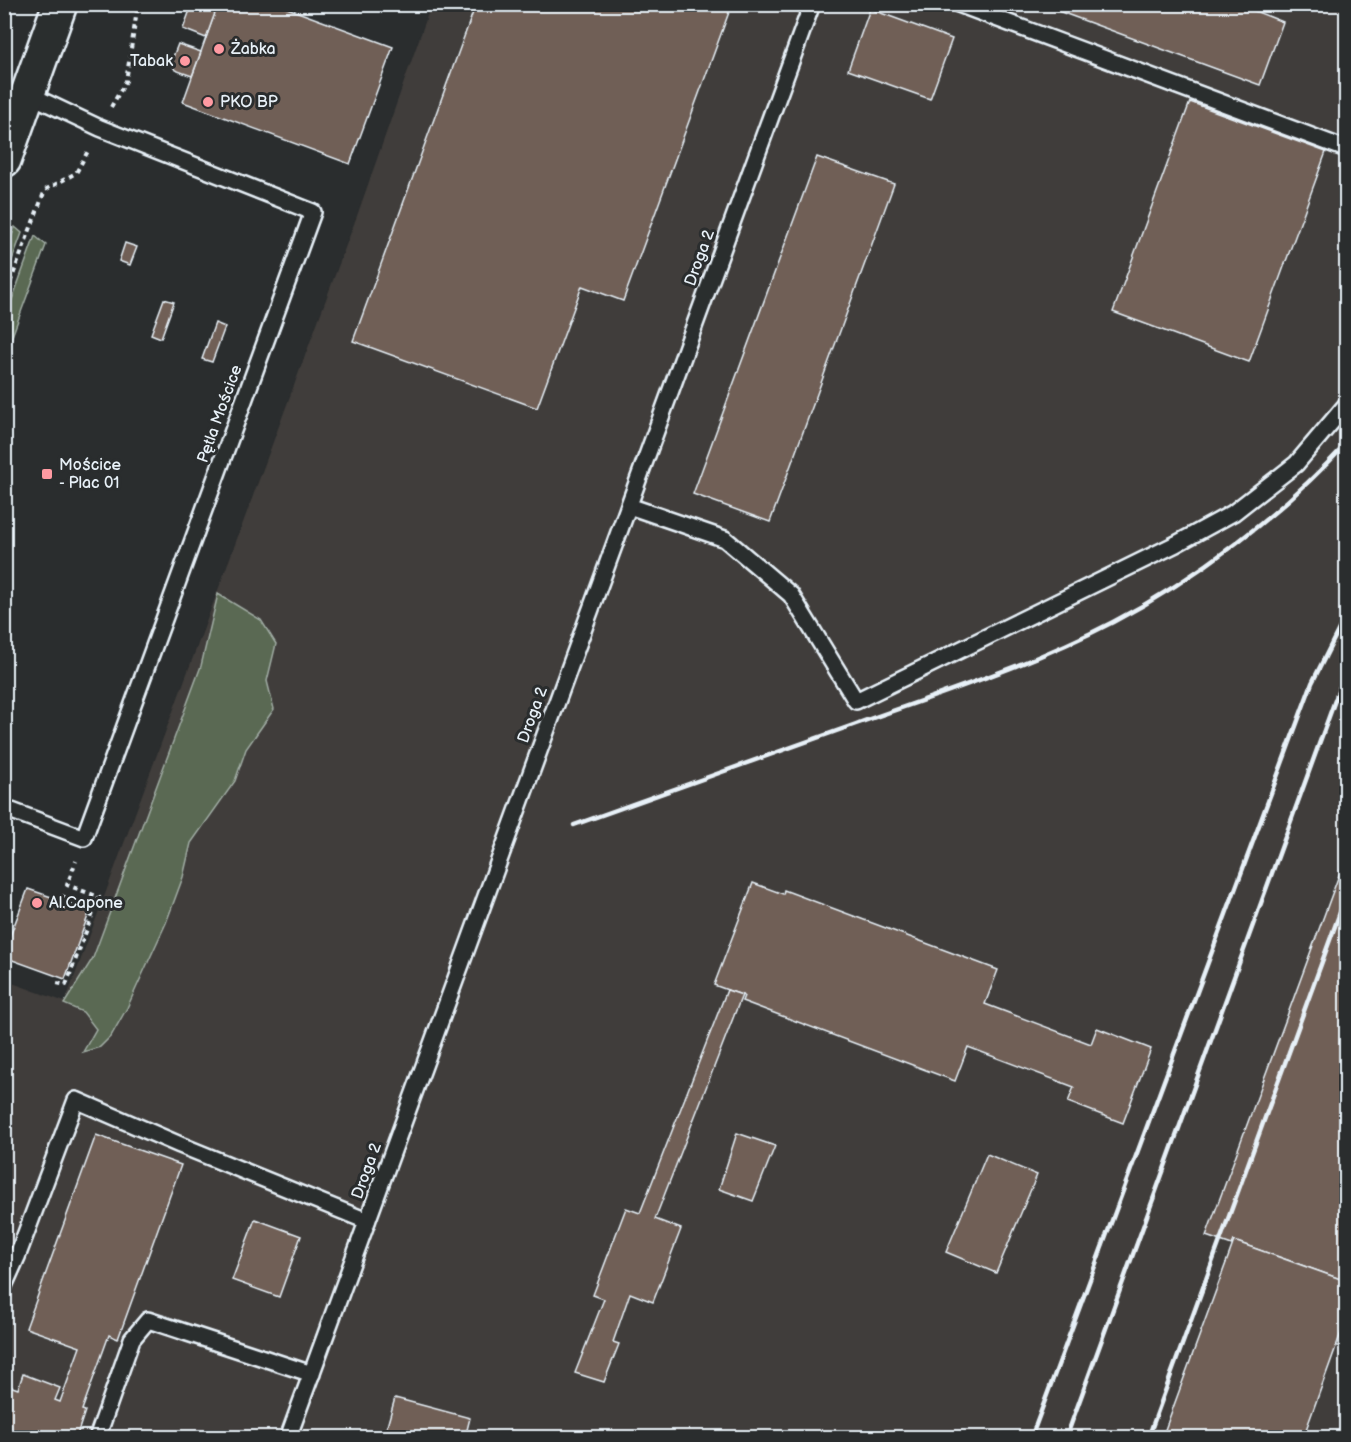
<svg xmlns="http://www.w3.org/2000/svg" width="1351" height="1442" viewBox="0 0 1351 1442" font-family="'Balsamiq Sans',sans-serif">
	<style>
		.built { fill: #3f3c3a }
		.green { fill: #5a6952; stroke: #a1ada5; stroke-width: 1.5 }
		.building { fill: #6f5f56; stroke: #e8f1f8; stroke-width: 1.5 }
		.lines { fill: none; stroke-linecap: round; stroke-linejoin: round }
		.service-casing { stroke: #e8f1f8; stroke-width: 20 }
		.secondary-casing { stroke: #e8f1f8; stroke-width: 38 }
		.path { stroke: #e8f1f8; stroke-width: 4; stroke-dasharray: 4.5 4.5; stroke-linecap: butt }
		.service { stroke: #2a2d2e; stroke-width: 15 }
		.secondary { stroke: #2a2d2e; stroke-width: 33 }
		.rail { stroke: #e8f1f8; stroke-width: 4.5 }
		.poi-dot { fill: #ff9aa2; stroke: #2a2d2e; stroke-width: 2 }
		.labels { text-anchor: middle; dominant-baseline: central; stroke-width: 6; stroke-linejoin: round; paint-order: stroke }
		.poi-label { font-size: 16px; fill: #e8f1f8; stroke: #2a2d2e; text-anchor: start }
		.street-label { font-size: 16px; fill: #e8f1f8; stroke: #2a2d2e }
	</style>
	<rect width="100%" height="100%" fill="#2a2d2e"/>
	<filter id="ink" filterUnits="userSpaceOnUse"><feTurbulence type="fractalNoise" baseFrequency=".0167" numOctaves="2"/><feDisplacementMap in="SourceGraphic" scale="12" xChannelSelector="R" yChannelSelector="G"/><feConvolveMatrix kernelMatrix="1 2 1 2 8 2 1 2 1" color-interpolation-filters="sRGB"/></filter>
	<g filter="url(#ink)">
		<!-- built -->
		<polygon class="built" points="431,5 1346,5 1346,1437 5,1437 4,980 65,1002 358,213"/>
		<!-- green -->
		<g class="green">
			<polygon points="15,227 22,233 5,279 5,255"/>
			<polygon points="35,236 46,245 5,355 5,319"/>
			<polygon points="218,594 261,620 276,644 267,681 274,709 246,749 235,781 191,843 183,877 166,923 127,1008 111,1036 100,1047 83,1052 96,1029 83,1012 64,1004 93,958 201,666"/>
		</g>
		<!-- building -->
		<g class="building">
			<polygon points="218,4 276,4 393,47 350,164 183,102"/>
			<polygon points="476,4 732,4 623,301 582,286 537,408 353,341"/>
			<polygon points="1039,4 1237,4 1283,22 1260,85"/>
			<polygon points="198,6 215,13 206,38 183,29 190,10"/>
			<polygon points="870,9 952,39 930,99 848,70"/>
			<polygon points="178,44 201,52 192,76 175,70 171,62"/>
			<polygon points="1190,102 1326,152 1249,362 1113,312"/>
			<polygon points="817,157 894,184 770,522 693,494"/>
			<polygon points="125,243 137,247 130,265 119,261"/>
			<polygon points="164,299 174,302 161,338 151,334"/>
			<polygon points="215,323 225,327 212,362 202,359"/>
			<polygon points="1346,856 1346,1281 1234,1241 1232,1245 1206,1236"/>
			<polygon points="753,883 783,894 784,890 998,970 985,1004 1091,1044 1097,1028 1151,1049 1123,1123 1068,1102 1074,1087 968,1047 955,1081 742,1001 744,996 714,985"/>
			<polygon points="28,889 60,900 62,895 65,896 63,902 87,910 89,904 92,905 65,979 4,957 4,952"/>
			<polygon points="727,990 742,995 655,1219 681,1229 653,1302 630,1293 613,1342 619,1344 604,1382 575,1373 604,1299 593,1295 626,1208 640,1213"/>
			<polygon points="737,1133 775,1146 753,1201 719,1189"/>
			<polygon points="96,1135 181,1165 118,1339 109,1335 82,1410 85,1411 76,1438 4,1438 4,1384 18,1389 23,1374 60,1388 55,1400 60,1402 80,1347 26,1328"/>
			<polygon points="987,1154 1037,1175 996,1273 946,1252"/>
			<polygon points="255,1219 301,1236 279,1297 232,1280"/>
			<polygon points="1234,1241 1346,1281 1346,1319 1303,1438 1162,1438"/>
			<polygon points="395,1398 470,1418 465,1438 412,1438 386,1430"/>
			<polygon points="510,1430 534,1438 507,1438"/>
		</g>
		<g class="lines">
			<!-- service casing -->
			<g class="service-casing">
				<g id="service">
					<polyline points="958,4 1346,149"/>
					<polyline points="629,506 725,539 791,595 856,701 1176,544 1233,513 1296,464 1346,405"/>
					<polyline points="4,808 84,838 313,212 100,128 28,94"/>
					<polyline points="4,1286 17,1257 76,1100 180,1145 367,1221"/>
					<polyline points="97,1438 132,1339 148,1320 312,1374"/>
					<polyline points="288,1438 812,4"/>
				</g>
			</g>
			<!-- secondary casing -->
			<g class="secondary-casing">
				<polyline id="secondary" points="4,160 60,4"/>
			</g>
			<!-- path -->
			<g class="path">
				<polyline points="111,107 126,81 138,4"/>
				<polyline points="4,299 45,190 76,173 88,151"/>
				<polyline points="57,983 66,985 99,897 67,885 76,861"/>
			</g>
			<!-- service -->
			<use href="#service" class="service"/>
			<!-- secondary -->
			<use href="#secondary" class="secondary"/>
			<!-- rail -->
			<g class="rail">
				<path d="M 574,825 C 668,791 762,758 856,724 C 942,693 1031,665 1113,622 C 1197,578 1281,514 1346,444"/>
				<polyline points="1031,1438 1312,683 1346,615"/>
				<polyline points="1066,1438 1346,670"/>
				<polyline points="1148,1438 1346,896"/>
			</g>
		</g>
	</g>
	<!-- markers -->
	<g class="poi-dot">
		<circle cx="219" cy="49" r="6"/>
		<circle cx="185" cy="61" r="6"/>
		<circle cx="208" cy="102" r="6"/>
		<rect x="41" y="468" width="12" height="12" rx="3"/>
		<circle cx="37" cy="903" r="6"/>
	</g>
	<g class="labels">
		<!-- poi labels -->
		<g class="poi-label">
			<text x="231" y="49">Żabka</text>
			<text x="173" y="61" text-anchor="end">Tabak</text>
			<text x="220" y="102">PKO BP</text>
			<text x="59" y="465">Mościce<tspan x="59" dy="18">- Plac 01</tspan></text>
			<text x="49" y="903">Al.Capone</text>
		</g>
		<!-- street labels -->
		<g class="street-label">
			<text transform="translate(700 258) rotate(-70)">Droga 2</text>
			<text transform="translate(220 414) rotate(-70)">Pętla Mościce</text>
			<text transform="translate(533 715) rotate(-70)">Droga 2</text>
			<text transform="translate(367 1171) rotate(-70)">Droga 2</text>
		</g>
	</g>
	<!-- margin -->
	<rect width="1351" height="1442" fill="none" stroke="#2a2d2e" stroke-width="24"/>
	<rect x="12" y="12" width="1327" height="1418" fill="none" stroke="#e8f1f8" stroke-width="2" filter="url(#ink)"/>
</svg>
